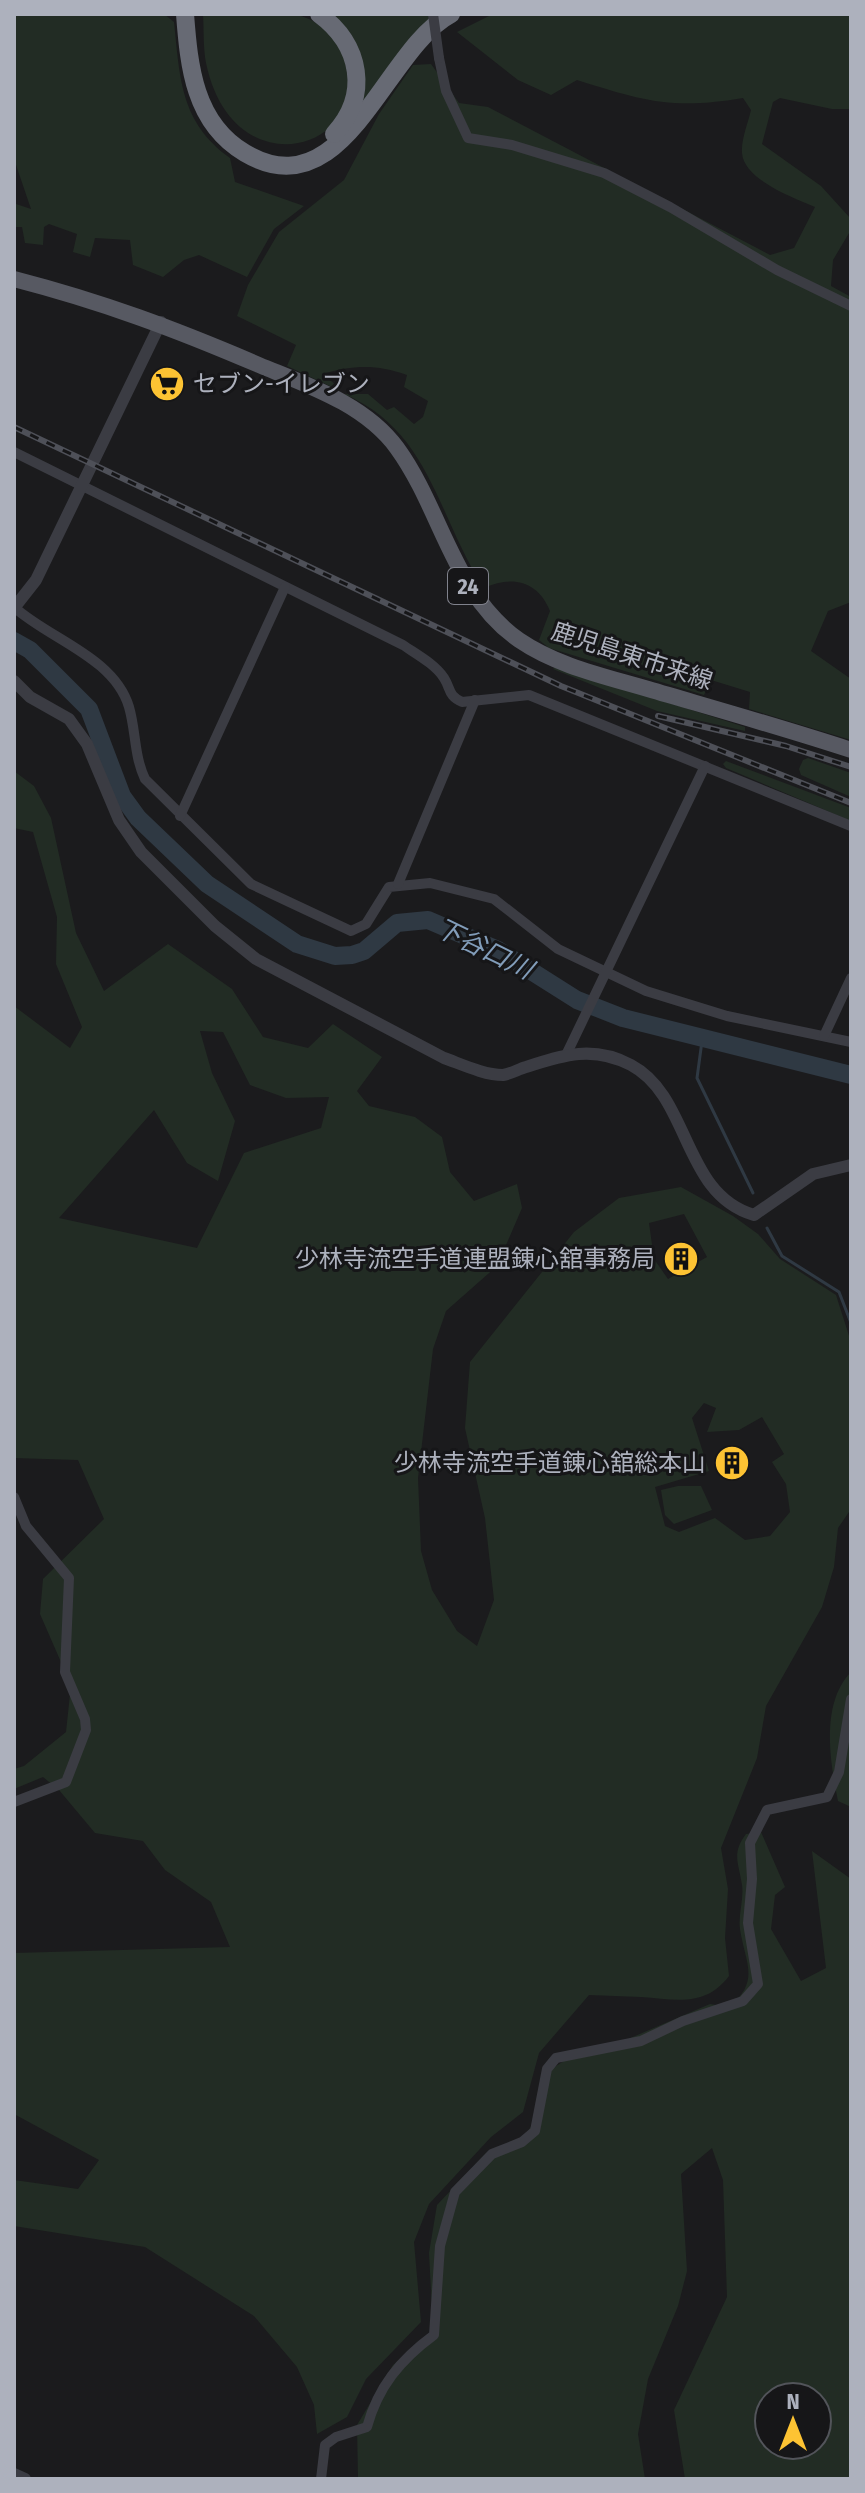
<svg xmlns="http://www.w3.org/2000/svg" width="865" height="2493" viewBox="0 0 865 2493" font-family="'Fira Sans Condensed','Noto Sans JP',sans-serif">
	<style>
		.green { fill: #222c24; fill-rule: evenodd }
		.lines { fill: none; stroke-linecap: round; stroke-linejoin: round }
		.stream { stroke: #2f3943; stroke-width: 3 }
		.river { stroke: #2f3943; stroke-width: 18 }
		.minor { stroke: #3b3c43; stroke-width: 10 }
		.tertiary { stroke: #3b3c43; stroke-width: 12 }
		.primary { stroke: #575962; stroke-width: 16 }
		.motorway { stroke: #676a74; stroke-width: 18 }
		.rail-casing { stroke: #4e5058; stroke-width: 6 }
		.rail { stroke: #161618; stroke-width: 3; stroke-dasharray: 9; stroke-linecap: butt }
		.minor-bridge { stroke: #3b3c43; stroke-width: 10 }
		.labels { text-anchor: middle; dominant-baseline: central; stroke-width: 6; stroke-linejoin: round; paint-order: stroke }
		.shield { fill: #161618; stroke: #80828c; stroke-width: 2 }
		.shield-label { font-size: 22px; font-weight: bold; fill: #adb1bd }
		.poi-label { font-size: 24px; fill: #adb1bd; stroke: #161618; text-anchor: end }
		.street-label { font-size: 24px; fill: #adb1bd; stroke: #161618 }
		.water-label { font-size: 26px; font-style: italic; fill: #829dba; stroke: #161618 }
	</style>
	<rect width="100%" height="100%" fill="#1b1b1d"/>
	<!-- green -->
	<g class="green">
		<path d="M 14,14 L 164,14 L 174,22 C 180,78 180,122 230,158 L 235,182 L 304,206 L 274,229 L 247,277 L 199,255 L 184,260 L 163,277 L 133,265 L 130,240 L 95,238 L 90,257 L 73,252 L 77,234 L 49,224 L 44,227 L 43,245 L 25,243 L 22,227 L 14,227 L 16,204 L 31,209 L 14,159 Z"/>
		<path d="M 203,14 C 229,14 278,8 301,16 C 323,23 339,39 346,62 C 372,150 233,191 206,63 C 203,47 204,30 203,14 Z"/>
		<polygon points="328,14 442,14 351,124 362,88"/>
		<path d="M 493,14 L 851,14 L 851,109 L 832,109 L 780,98 L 773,102 L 762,144 L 821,186 L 851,219 L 849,233 L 833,260 L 831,286 L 851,297 L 851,602 L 828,611 L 811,651 L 851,679 L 851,740 L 749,709 L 750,692 L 711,680 L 704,695 L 549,648 L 539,640 L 550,611 C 538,581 512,575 484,588 C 437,517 431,431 344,394 L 368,394 L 387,410 L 394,407 L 414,424 L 423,417 L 428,401 L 404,387 L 407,375 C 376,364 354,365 322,374 L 340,388 L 334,388 L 287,366 L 296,345 L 237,316 L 248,285 L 279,232 L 344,180 L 379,114 L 413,65 L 431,64 L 459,103 L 488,107 L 770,255 L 794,248 L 815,207 C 794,198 744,180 742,153 C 741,140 748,123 751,110 L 743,98 C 672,110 644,101 577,80 L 551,95 L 518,80 L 457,32 Z"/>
		<polygon points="556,667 745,727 745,731 657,711 553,669"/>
		<polygon points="808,758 851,773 851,797 801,775 799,769 803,760"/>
		<polygon points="726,761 851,808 851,821 726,768 723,764"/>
		<path d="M 14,771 L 34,786 L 51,818 L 76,933 L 104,991 L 168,944 L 232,989 L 263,1037 L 308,1048 L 333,1024 L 382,1057 L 357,1091 L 369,1106 L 415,1117 L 442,1137 L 450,1172 L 474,1201 L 517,1184 L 522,1208 L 497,1266 L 446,1311 L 433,1349 L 418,1478 L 421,1551 L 432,1590 L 457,1631 L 477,1646 L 494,1600 L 485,1518 L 465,1428 L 470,1362 L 574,1232 L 619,1198 L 681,1187 L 733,1216 L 758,1234 L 780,1259 L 836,1295 L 851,1342 L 851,1509 L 838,1528 L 834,1567 L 822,1607 L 766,1706 L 757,1758 L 721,1848 L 728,1889 L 725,1938 L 729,1976 C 705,2008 675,1999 641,1997 C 624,1996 606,1996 589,1995 L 539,2053 L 523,2112 L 491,2137 L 429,2204 L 414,2242 L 421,2322 L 366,2379 L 347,2417 L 317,2434 L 314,2405 L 297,2367 L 254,2316 L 145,2247 L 14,2226 L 14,2180 L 78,2189 L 99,2160 L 14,2114 L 14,1953 L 230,1947 L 211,1902 L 165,1870 L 143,1841 L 95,1833 L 59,1790 L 43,1777 L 14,1789 L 14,1769 L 24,1766 L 66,1732 L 71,1685 L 40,1614 L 43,1579 L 104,1519 L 78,1460 L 14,1458 L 14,1006 L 70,1048 L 82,1027 L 56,964 L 57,917 L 33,832 L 14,828 ZM 200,1031 L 223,1032 L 250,1085 L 286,1098 L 329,1097 L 321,1128 L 244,1153 L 197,1248 L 59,1218 L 154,1110 L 187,1163 L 218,1181 L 235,1121 L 212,1073 ZM 684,1214 L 707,1257 L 668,1279 L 654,1259 L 649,1223 ZM 704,1403 L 716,1408 L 707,1432 L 739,1430 L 762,1417 L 784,1454 L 772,1462 L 786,1484 L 790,1512 L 770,1536 L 745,1540 L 715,1518 L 679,1532 L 665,1526 L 655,1487 L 709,1471 L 692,1418 Z"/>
		<polygon points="678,1486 701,1486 712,1510 674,1524 665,1515 661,1490"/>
		<path d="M 851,1672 L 851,1807 L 838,1801 C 830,1762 820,1704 851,1672 Z"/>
		<path d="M 761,1832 L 785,1887 L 775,1895 L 771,1929 L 801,1981 L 826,1968 L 812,1851 L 851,1879 L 851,2479 L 685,2479 L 674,2410 L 727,2297 L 723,2180 L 712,2148 L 681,2174 L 687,2271 L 678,2306 L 648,2379 L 638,2434 L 645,2479 L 358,2479 L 357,2425 L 393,2365 L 430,2333 L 432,2309 L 429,2253 L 437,2205 L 486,2153 L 522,2139 L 535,2121 L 550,2070 L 570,2057 L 614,2045 L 710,2004 L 729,2007 C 761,1981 745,1963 740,1929 C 738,1915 744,1900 742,1885 C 739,1863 731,1854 746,1834 ZM 769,2397 L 817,2397 L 817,2445 L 769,2445 Z"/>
	</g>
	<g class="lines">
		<!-- stream -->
		<g class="stream">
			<polyline points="702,1041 697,1078 753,1193"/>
			<polyline points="767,1228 782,1256 839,1292 851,1323"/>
		</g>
		<!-- river -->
		<polyline class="river" points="14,641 30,650 89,709 122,796 138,818 207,884 297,944 335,956 352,955 364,951 397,923 428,920 498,950 577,1000 623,1018 851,1075"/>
		<!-- minor -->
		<g class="minor">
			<polyline points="439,58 446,91 468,138 512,145 604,173 670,207 777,270 851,306"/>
			<path d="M 14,452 L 403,645 C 416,654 435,664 444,678 C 451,689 448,696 462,702 L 529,695 L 851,826"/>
			<path d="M 14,607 C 49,639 114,657 129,707 C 136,731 134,756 145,779 L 251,884 L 351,931 L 366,924 L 389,887 L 430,883 L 494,899 L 558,949 L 646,991 L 727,1016 L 851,1042"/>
			<polyline points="180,816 285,587"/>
			<polyline points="398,884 475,700"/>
			<polyline points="824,1036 851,978"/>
			<polyline points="567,1053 705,766"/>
			<polyline points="14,1497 26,1526 69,1578 65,1672 85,1719 86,1730 66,1782 14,1802"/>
			<path d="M 321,2479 L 325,2445 L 336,2437 L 367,2427 C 378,2387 400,2360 434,2335 L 440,2246 L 455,2192 L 492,2154 L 522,2142 L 535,2131 L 547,2069 L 556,2058 L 641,2041 L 683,2021 L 743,2001 L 758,1984 L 748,1923 L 752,1879 L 750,1843 L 767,1810 L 827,1797 L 839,1772 L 851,1699"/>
		</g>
		<!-- tertiary -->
		<g class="tertiary">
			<polyline points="14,608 36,580 161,322"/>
			<path d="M 14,681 L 30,697 L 69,719 L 87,744 L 119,820 L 141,852 L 215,926 L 256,959 L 444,1058 C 461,1064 484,1075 503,1075 C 510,1074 519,1069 526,1067 C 563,1055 593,1045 631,1065 C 691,1097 682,1194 754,1215 L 813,1174 L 851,1165"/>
			<polyline points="14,2474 25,2479"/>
		</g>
		<!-- primary -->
		<path class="primary" d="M 14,279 C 103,302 175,329 259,365 C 307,385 365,404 397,448 C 442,510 453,594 519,640 C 557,666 604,676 648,689 C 716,709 784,728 851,750"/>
		<!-- motorway -->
		<g class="motorway">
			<path d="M 185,14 C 189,66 194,123 245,153 C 345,212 384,49 451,14"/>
			<path d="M 319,14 C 361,45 370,95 334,134"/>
		</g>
		<!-- rail casing -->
		<g class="rail-casing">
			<g id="rail">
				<polyline points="14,427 561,686 851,803"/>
				<polyline points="658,716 786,746 851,767"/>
			</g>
		</g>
		<!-- rail -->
		<use href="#rail" class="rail"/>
		<!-- minor-bridge -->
		<polyline class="minor-bridge" points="433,14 439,58"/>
	</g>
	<!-- icons -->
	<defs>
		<g id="supermarket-disc" transform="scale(1.8)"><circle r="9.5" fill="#fdc333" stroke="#161618"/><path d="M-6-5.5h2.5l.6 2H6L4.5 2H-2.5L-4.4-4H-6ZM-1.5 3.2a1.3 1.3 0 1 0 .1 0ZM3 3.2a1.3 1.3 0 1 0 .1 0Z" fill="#111"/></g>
		<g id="building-disc" transform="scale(1.8)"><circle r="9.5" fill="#fdc333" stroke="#161618"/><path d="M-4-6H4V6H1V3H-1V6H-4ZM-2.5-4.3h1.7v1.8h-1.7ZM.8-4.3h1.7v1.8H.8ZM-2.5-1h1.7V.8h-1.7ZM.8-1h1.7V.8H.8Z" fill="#111"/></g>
	</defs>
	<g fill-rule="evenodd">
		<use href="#supermarket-disc" x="167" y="384"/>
		<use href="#building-disc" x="681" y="1259"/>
		<use href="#building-disc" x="732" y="1463"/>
	</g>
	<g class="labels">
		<!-- shield labels -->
		<rect class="shield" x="448" y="568" width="40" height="36" rx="6"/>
		<g class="shield-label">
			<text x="468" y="586">24</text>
		</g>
		<!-- poi labels -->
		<g class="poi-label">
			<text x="193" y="384" text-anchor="start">セブン-イレブン</text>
			<text x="655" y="1259">少林寺流空手道連盟錬心舘事務局</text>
			<text x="706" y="1463">少林寺流空手道錬心舘総本山</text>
		</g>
		<!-- street labels -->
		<g class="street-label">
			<text transform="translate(632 656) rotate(18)">鹿児島東市来線</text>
		</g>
		<!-- water labels -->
		<g class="water-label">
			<text transform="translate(484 949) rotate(26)">下谷口川</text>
		</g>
	</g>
	<!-- border -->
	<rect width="865" height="2493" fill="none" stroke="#adb1bd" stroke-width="32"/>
	<!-- north arrow -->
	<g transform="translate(793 2421)"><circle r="38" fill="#161618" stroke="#52545a" stroke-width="2"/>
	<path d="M0-6L14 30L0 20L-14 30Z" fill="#fdc333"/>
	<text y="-12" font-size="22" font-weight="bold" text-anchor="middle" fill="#adb1bd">N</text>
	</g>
</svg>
